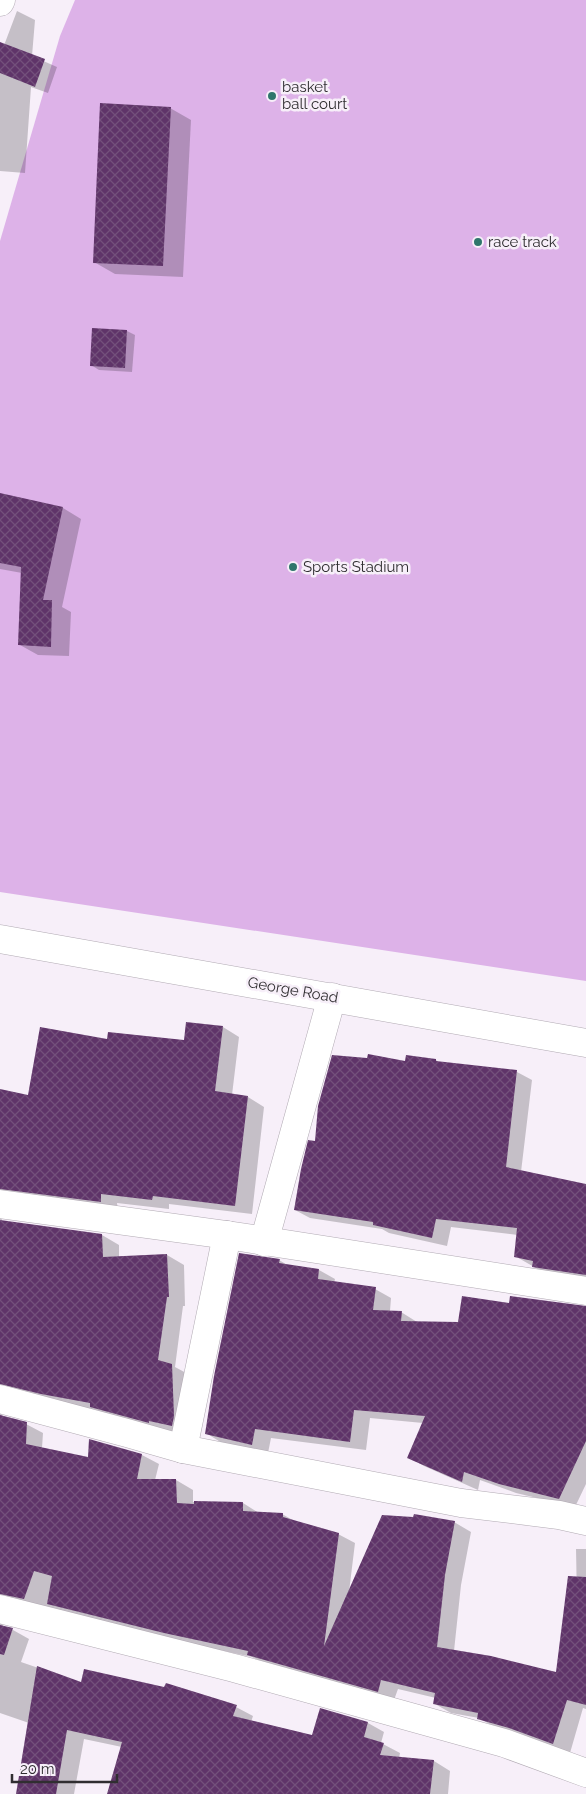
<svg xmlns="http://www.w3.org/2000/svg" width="586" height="1794" viewBox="0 0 586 1794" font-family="Raleway,sans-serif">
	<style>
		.pitch { fill: #ddb2e8 }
		.shadow { fill: #0003 }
		.building { fill: url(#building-cross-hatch) }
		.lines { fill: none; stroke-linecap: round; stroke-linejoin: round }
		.street-casing { stroke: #b1aab3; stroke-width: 29 }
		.secondary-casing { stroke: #b1aab3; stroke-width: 29 }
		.street { stroke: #fff; stroke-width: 28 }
		.secondary { stroke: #fff; stroke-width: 28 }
		.poi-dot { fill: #2f766c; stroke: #f7eff9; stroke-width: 2 }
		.labels { text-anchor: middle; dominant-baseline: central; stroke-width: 5; stroke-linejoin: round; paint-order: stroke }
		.poi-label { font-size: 15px; fill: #302e31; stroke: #f7eff9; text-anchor: start }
		.street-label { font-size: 15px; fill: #302e31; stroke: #f7eff9 }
	</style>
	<defs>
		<pattern id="building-cross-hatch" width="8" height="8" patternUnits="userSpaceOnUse" patternTransform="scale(1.25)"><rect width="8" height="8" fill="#5f3469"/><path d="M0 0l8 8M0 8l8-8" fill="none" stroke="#73507b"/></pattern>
	</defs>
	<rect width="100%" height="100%" fill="#f7eff9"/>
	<!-- pitch -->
	<polygon class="pitch" points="75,0 586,0 586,981 0,892 0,241 60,36"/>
	<!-- shadow -->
	<g class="shadow">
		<polygon points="17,11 35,20 32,56 57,67 48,93 31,87 25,173 0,171 0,56"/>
		<polygon points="170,108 191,120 183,277 115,274 94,262"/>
		<polygon points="93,329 127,331 135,335 132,372 99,370 91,365"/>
		<polygon points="0,494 63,508 81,519 62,607 71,612 69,656 38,655 20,645 22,573 0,569"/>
		<polygon points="187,1023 223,1027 239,1037 232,1095 248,1097 264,1107 252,1214 169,1204 169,1209 117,1203 118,1211 1,1212 2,1221 102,1235 119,1245 119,1257 167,1255 184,1265 185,1306 183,1306 175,1367 188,1374 188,1435 166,1430 165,1432 108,1416 97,1410 58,1403 1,1413 3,1417 26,1424 43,1433 42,1448 89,1459 90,1441 142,1455 159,1464 155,1480 176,1480 193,1490 193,1502 243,1503 259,1513 282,1514 298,1523 338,1534 355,1543 349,1592 454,1522 471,1532 461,1585 454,1651 557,1674 577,1601 576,1549 586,1549 586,1709 583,1708 570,1753 496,1728 479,1718 451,1713 435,1704 436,1698 398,1689 394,1700 265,1664 252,1657 182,1642 1,1616 3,1627 13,1630 29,1639 21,1662 82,1683 236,1707 253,1716 251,1722 313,1736 321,1710 368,1723 384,1732 381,1743 400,1753 399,1758 434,1761 450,1771 448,1794 109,1794 122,1747 84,1739 74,1794 17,1794 29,1723 0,1713 0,1091 29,1096 108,1041 185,1042"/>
		<polygon points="436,1060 440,1063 517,1072 532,1080 521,1172 586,1186 586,1281 548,1275 515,1256 518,1235 451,1227 447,1246 389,1233 382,1229 310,1218 295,1210 316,1143 406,1063"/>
		<polygon points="279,1260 289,1266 319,1270 335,1279 334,1283 375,1289 391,1298 390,1311 401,1312 417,1322 459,1323 510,1305 586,1310 586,1484 575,1507 516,1493 480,1480 478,1490 424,1466 408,1457 423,1423 370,1418 366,1450 271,1438 268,1453 222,1443 206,1433"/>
	</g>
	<!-- building -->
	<g class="building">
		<polygon points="0,42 45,59 35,87 0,73"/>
		<polygon points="100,103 171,107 163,266 93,263"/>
		<polygon points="92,328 127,330 125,368 90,366"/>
		<polygon points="0,493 63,507 43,600 52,600 51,647 18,645 21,567 0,563"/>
		<polygon points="186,1022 223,1026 215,1091 248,1096 235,1206 153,1196 152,1200 101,1194 101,1202 0,1189 0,1089 28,1095 40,1027 107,1039 108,1032 184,1040"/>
		<polygon points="368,1054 405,1061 406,1055 436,1059 436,1061 517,1070 506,1167 586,1184 586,1275 532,1267 533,1261 514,1257 517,1228 436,1219 432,1238 373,1225 373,1222 294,1210 301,1169 308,1140 315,1141 318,1106 332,1055 367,1058"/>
		<polygon points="0,1220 102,1234 103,1257 167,1254 169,1297 167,1297 158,1360 172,1364 174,1416 172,1426 149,1421 149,1423 90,1407 90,1403 41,1394 0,1384"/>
		<polygon points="239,1253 280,1259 279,1263 319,1269 318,1279 376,1287 373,1310 402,1311 401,1321 458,1322 462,1296 509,1303 510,1296 586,1306 586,1441 559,1499 499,1484 464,1472 462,1482 407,1458 425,1416 354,1410 350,1442 255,1429 252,1445 205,1434 214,1376"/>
		<polygon points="0,1415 27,1422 26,1444 88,1457 89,1439 142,1454 137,1479 176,1479 177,1503 194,1504 194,1501 243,1502 243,1511 283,1513 283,1517 339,1533 324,1646 382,1515 413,1517 414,1514 455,1521 445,1575 437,1647 491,1656 556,1672 568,1576 586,1577 586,1705 567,1700 553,1744 509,1728 477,1719 478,1713 433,1704 435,1693 381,1680 378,1692 247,1655 248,1651 164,1633 47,1604 52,1576 34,1571 24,1599 0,1594"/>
		<polygon points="0,1625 13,1628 4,1655 0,1654"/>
		<polygon points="37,1666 81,1682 84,1669 164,1687 166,1683 237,1705 233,1716 312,1735 320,1708 368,1722 364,1737 384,1743 380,1755 434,1760 430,1794 107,1794 122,1742 67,1730 56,1794 16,1794"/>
	</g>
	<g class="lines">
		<!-- street casing -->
		<g class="street-casing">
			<g id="street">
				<polyline points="0,2 1,0"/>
				<polyline points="0,1204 227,1235 586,1291"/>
				<polyline points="264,1242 332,997"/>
				<polyline points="0,1399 127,1433 183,1449 461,1503 559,1515 586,1521"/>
				<polyline points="183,1449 227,1235"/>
				<polyline points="0,1609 234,1668 504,1743 586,1773"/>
			</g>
		</g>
		<!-- secondary casing -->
		<g class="secondary-casing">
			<polyline id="secondary" points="0,939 586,1043"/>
		</g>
		<!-- street -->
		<use href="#street" class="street"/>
		<!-- secondary -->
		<use href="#secondary" class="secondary"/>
	</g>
	<!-- markers -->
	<g class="poi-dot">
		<circle cx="272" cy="96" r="5"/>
		<circle cx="478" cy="242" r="5"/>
		<circle cx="293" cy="567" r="5"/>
	</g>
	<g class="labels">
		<!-- poi labels -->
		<g class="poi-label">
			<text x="282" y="87">basket<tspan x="282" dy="17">ball court</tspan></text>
			<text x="488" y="242">race track</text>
			<text x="303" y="567">Sports Stadium</text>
		</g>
		<!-- street labels -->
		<g class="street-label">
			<text transform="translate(293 990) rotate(10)">George Road</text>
		</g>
	</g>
	<!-- scale -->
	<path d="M12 1774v8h105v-8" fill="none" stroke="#302e31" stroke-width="2.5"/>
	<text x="20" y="1774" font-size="15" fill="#302e31" stroke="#f7eff9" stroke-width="4" paint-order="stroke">20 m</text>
</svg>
